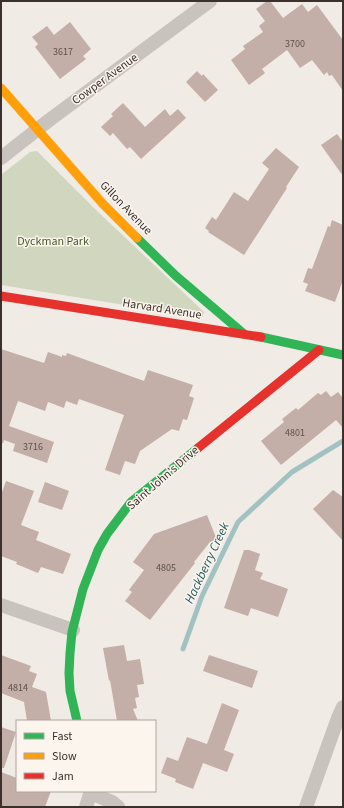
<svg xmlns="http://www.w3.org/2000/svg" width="344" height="808" viewBox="0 0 344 808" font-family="'Source Sans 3',sans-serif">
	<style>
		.green { fill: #d1d6bf }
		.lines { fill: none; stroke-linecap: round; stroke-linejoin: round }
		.stream { stroke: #a1c2c1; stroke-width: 5 }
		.building { fill: #c3afa7 }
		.street { stroke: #c9c3be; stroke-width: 14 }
		.fast { stroke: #30b455; stroke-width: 9 }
		.slow { stroke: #ff9f0a; stroke-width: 9 }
		.jam { stroke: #e5322d; stroke-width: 9 }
		.labels { text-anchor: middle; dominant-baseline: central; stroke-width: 3; stroke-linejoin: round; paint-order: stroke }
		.number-label { font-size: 10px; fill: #5d504a }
		.street-label { font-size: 12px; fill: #3b302b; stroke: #fbf5ee }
		.park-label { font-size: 12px; fill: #4a5a2e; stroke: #fbf5ee }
		.water-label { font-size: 13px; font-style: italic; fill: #1f5a5e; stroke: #fbf5ee }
	</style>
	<rect width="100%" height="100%" fill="#f0ebe5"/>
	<!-- green -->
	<polygon class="green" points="37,151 96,210 204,312 203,316 199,317 1,285 1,175 30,152"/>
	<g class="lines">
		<!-- stream -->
		<polyline class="stream" points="183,649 202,596 238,522 292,472 343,441"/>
	</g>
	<!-- building -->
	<g class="building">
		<polygon points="267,1 270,1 283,18 302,4 308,12 317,5 343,40 343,91 332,75 329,76 327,72 324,75 312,60 300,68 287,50 262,69 265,73 249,85 231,60 245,49 243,46 263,32 259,26 265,21 256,9"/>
		<polygon points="70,22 91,49 83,56 86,59 60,79 35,47 38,44 32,37 47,26 54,35"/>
		<polygon points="197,71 202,76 203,74 218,90 205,102 186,82"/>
		<polygon points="123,103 145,127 165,109 170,116 178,109 186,118 141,159 130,147 127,149 113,133 110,136 101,127 113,116 111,114"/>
		<polygon points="337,134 343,142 343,176 321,145"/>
		<polygon points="276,148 299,167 286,187 287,188 244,255 208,232 209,231 205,228 212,217 216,220 234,192 248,201 269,169 262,163"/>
		<polygon points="332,220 343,225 343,280 335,302 305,291 308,284 303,282 308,268 312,269 328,226 330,227"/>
		<polygon points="1,349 44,363 48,352 62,357 62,355 66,356 67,353 144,381 148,370 193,385 189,396 194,398 187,420 183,419 179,431 172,429 140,451 135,464 125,461 120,475 105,470 124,415 79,399 77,405 66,401 64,408 48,402 45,411 18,401 9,426 54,442 47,463 13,451 15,444 4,440 3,443 1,443"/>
		<polygon points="326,391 331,397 338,392 343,398 343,428 336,420 281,465 261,441 284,422 282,419 296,408 298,410 318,393 321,395"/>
		<polygon points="6,481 34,491 21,525 39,532 36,540 71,554 63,574 41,567 38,573 16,564 17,562 1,556 1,495"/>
		<polygon points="45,482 69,491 62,510 38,502"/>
		<polygon points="333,490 343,497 343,541 313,509"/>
		<polygon points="207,515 217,540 210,542 194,562 195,563 150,620 125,601 132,592 129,590 144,570 133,562 154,534"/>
		<polygon points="244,550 249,550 260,554 255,570 263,573 260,579 288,589 278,617 251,608 248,616 224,608"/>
		<polygon points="124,645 127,661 140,659 144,684 137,685 139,697 135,698 137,708 133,709 138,721 117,721 110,680 109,681 103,648"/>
		<polygon points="1,655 31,666 29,671 37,674 32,687 46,692 51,721 27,721 24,702 1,693"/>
		<polygon points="209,655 258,671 252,688 203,671"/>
		<polygon points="222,703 239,710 224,750 234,754 227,772 203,763 193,789 175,782 176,779 161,773 167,757 178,761 187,737 207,744"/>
		<polygon points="1,727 16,732 4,768 1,768"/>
		<polygon points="1,772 17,778 17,791 51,791 45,807 1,807"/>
	</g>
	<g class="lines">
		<!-- street -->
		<g class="street">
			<polyline points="1,158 48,121 210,1"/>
			<polyline points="1,605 73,630"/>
			<polyline points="91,793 112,802 118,807"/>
			<polyline points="86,807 91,791"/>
			<polyline points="306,807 338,718 343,707"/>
		</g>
		<!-- fast -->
		<g class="fast">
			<polyline points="137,238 176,276 244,334"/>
			<polyline points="261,337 343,355"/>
			<polyline points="77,721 70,691 69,673 70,653 72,632 83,589 98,550 107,534 131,502 198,448"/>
		</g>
		<!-- slow -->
		<polyline class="slow" points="1,88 103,204 137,238"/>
		<!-- jam -->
		<g class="jam">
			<polyline points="1,296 261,337"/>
			<polyline points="198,448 319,350"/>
		</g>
	</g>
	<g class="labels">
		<!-- number labels -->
		<g class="number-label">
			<text x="295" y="44">3700</text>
			<text x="63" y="52">3617</text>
			<text x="295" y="433">4801</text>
			<text x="33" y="447">3716</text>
			<text x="166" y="568">4805</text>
			<text x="18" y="688">4814</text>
		</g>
		<!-- street labels -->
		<g class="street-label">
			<text transform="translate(105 79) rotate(-36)">Cowper Avenue</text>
			<text transform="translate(126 208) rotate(46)">Gillon Avenue</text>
			<text transform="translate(162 309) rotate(9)">Harvard Avenue</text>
			<text transform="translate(163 478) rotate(-41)">Saint John's Drive</text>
		</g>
		<!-- park labels -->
		<g class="park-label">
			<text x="53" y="241">Dyckman Park</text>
		</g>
		<!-- water labels -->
		<g class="water-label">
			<text transform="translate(207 563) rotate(-65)">Hackberry Creek</text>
		</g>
	</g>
	<!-- border -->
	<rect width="344" height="808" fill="none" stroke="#3b302b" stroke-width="4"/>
	<!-- legend -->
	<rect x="16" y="720" width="140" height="72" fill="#fbf5ee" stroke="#aea6a0"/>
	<rect x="24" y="733" width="20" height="6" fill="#30b455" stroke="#aea6a0"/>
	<text x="52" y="740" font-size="12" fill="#3b302b">Fast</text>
	<rect x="24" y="753" width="20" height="6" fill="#ff9f0a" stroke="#aea6a0"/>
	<text x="52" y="760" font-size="12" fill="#3b302b">Slow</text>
	<rect x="24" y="773" width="20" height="6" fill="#e5322d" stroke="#aea6a0"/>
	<text x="52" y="780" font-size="12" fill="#3b302b">Jam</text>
</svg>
